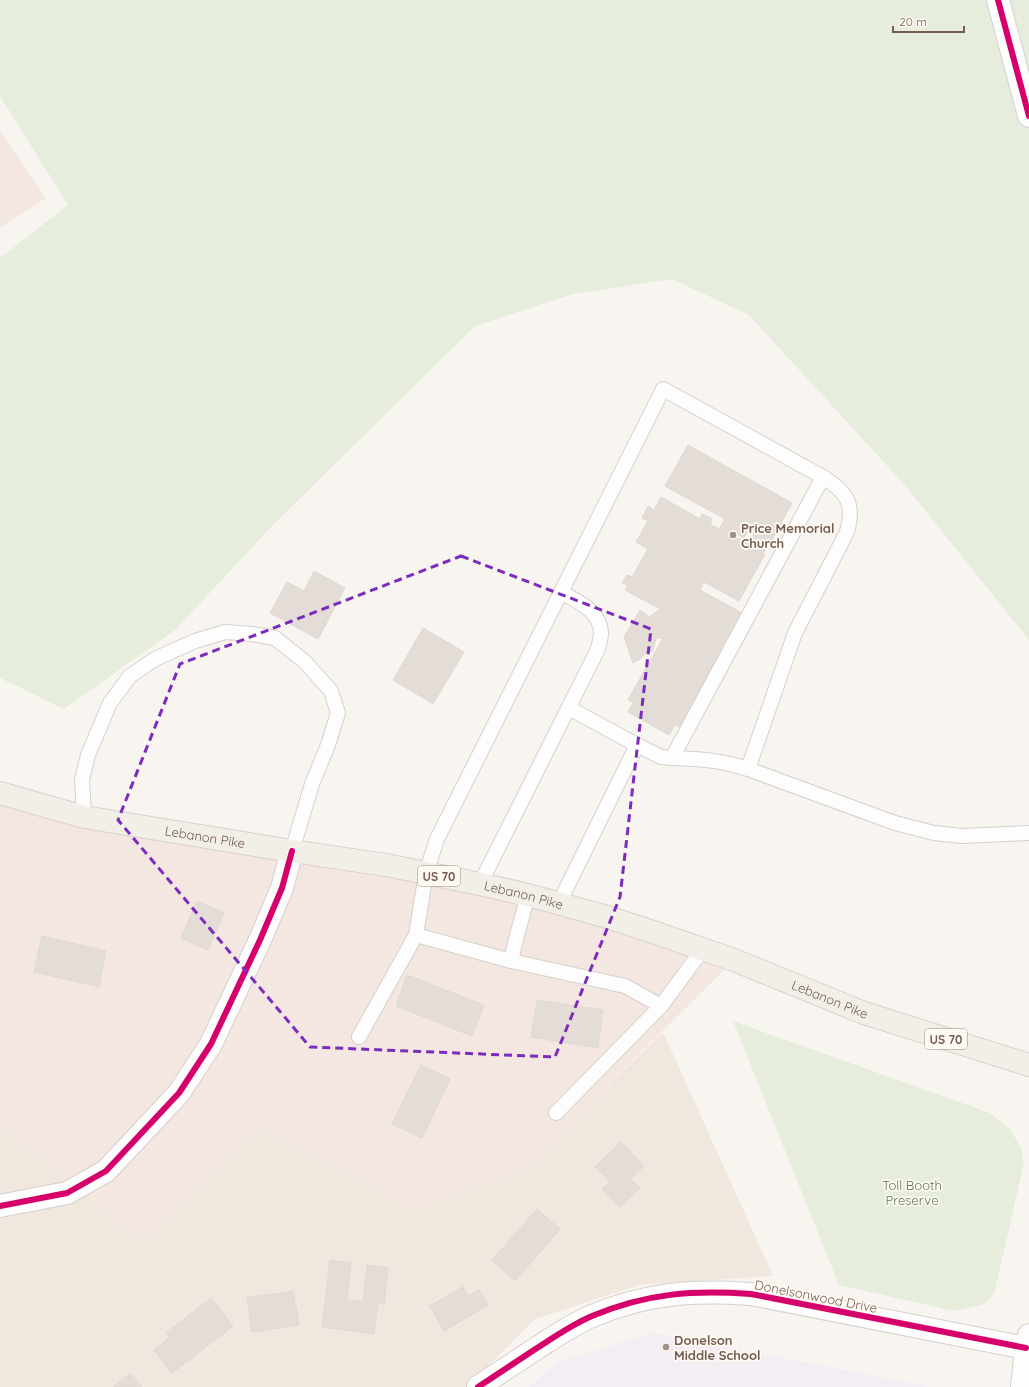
<svg xmlns="http://www.w3.org/2000/svg" width="1029" height="1387" viewBox="0 0 1029 1387" font-family="Quicksand,sans-serif">
	<style>
		.residential { fill: #f0e7de }
		.commercial { fill: #f4e7e2 }
		.education { fill: #f5edf4 }
		.green { fill: #e6eddc }
		.building { fill: #e4ddd7; stroke: #e0d8d2 }
		.lines { fill: none; stroke-linecap: round; stroke-linejoin: round }
		.lane-casing { stroke: #d5d0cb; stroke-width: 16 }
		.street-casing { stroke: #d5d0cb; stroke-width: 24 }
		.secondary-casing { stroke: #d8d1cb; stroke-width: 24 }
		.primary-casing { stroke: #d9d1cc; stroke-width: 24 }
		.lane { stroke: #fefdfd; stroke-width: 14 }
		.street { stroke: #fefdfd; stroke-width: 22 }
		.secondary { stroke: #fefdfd; stroke-width: 22 }
		.primary { stroke: #f2eee8; stroke-width: 22 }
		.cycleway-casing { stroke: #fef9f2; stroke-width: 8 }
		.cycleway { stroke: #d6006c; stroke-width: 6 }
		.marked { fill: none; stroke: #7b2cbf; stroke-width: 3; stroke-dasharray: 8 5; stroke-linejoin: round }
		.poi-dot { fill: #a39188; stroke: #fef9f2; stroke-width: 1.5 }
		.labels { text-anchor: middle; dominant-baseline: central; stroke-width: 3.5; stroke-linejoin: round; paint-order: stroke }
		.shield { fill: #fef9f2; stroke: #9e8b81; stroke-width: 1 }
		.shield-label { font-size: 12px; font-weight: bold; fill: #755c50 }
		.poi-label { font-size: 13px; font-weight: bold; fill: #755c50; stroke: #fef9f2; text-anchor: start }
		.street-label { font-size: 13px; fill: #755c50; stroke: #fef9f2 }
		.park-label { font-size: 13px; fill: #587949; stroke: #fef9f2 }
	</style>
	<rect width="100%" height="100%" fill="#f8f4f0"/>
	<!-- residential -->
	<polygon class="residential" points="663,1032 773,1276 639,1285 535,1319 467,1387 0,1387 0,1122 140,1240 258,1127 414,1208 523,1169"/>
	<!-- commercial -->
	<g class="commercial">
		<polygon points="0,131 46,198 0,228"/>
		<polygon points="0,793 344,858 734,960 523,1169 414,1208 258,1127 140,1240 0,1122"/>
	</g>
	<!-- education -->
	<polygon class="education" points="653,1333 927,1386 927,1387 529,1387 557,1362"/>
	<!-- green -->
	<g class="green">
		<polygon points="0,0 1029,0 1029,640 904,484 749,315 672,279 573,294 475,326 270,528 175,630 64,709 0,678 0,258 68,205 0,96"/>
		<polygon points="733,1021 990,1113 1010,1129 1020,1146 1024,1163 994,1294 984,1304 954,1311 839,1285"/>
	</g>
	<!-- building -->
	<g class="building">
		<polygon points="688,445 792,503 771,542 769,542 764,552 749,544 754,534 748,531 744,538 733,532 732,535 765,554 739,601 704,582 700,590 744,614 723,653 720,652 679,727 675,725 669,735 628,712 633,703 628,700 663,638 656,638 654,647 652,652 648,651 640,659 633,663 624,637 640,610 649,617 660,609 625,590 628,586 622,583 627,575 632,577 648,549 636,542 648,521 642,518 648,506 654,510 661,497 700,519 702,514 712,519 710,524 719,529 725,519 665,486"/>
		<polygon points="314,571 345,588 318,639 270,613 287,582 304,591"/>
		<polygon points="423,628 464,652 433,704 393,680"/>
		<polygon points="197,901 224,913 208,950 181,938"/>
		<polygon points="42,936 106,951 99,987 34,972"/>
		<polygon points="407,975 484,1005 472,1036 396,1006"/>
		<polygon points="537,1000 603,1010 598,1048 531,1037"/>
		<polygon points="421,1065 450,1079 422,1138 392,1124"/>
		<polygon points="621,1142 644,1166 631,1179 640,1188 620,1207 602,1189 610,1182 595,1167"/>
		<polygon points="537,1209 560,1229 515,1281 492,1260"/>
		<polygon points="330,1260 351,1263 347,1300 363,1302 367,1265 388,1268 384,1304 378,1303 374,1334 322,1327"/>
		<polygon points="463,1287 468,1296 479,1290 488,1305 444,1331 430,1306"/>
		<polygon points="293,1291 299,1325 252,1332 247,1298"/>
		<polygon points="211,1298 233,1326 172,1373 154,1350 170,1337 166,1333"/>
		<polygon points="130,1373 142,1387 113,1387"/>
	</g>
	<g class="lines">
		<!-- lane casing -->
		<g class="lane-casing">
			<g id="lane">
				<polyline points="569,708 637,745"/>
				<path d="M 672,758 C 701,759 720,760 748,769 L 895,823 L 934,833 L 962,836 L 1029,833"/>
				<path d="M 748,769 L 795,633 L 847,532 C 855,504 847,492 823,477"/>
				<polyline points="84,817 82,780 88,755 110,703 130,676 155,659 195,641 225,632 252,634 275,638 305,662 331,691 338,713 328,745 312,784 292,851"/>
				<path d="M 480,884 L 597,651 C 599,646 600,640 601,635 C 602,611 578,602 561,592"/>
				<polyline points="559,903 637,745 661,757 672,758 823,477 663,389 437,839 426,873 416,935 511,961 625,986 661,1006"/>
				<polyline points="511,961 516,939 528,895"/>
				<polyline points="359,1037 416,935"/>
				<polyline points="556,1113 661,1006 703,949"/>
			</g>
		</g>
		<!-- street casing -->
		<g class="street-casing">
			<g id="street">
				<polyline points="998,0 1029,116"/>
				<polyline points="0,1206 67,1193 106,1171 179,1093 211,1044 260,940 282,888 292,851"/>
				<path d="M 478,1387 C 498,1374 517,1361 537,1348 C 554,1337 573,1324 592,1316 C 647,1293 693,1290 751,1294 L 1026,1348"/>
			</g>
		</g>
		<!-- secondary casing -->
		<g class="secondary-casing">
			<polyline id="secondary" points="1022,1387 1026,1348 1029,1335"/>
		</g>
		<!-- primary casing -->
		<g class="primary-casing">
			<g id="primary">
				<path id="s1" d="M 0,793 L 84,817 L 292,851 L 386,865 L 480,884 L 528,895 L 604,916 L 653,932 L 734,960 L 864,1013 L 1029,1065"/>
			</g>
		</g>
		<!-- lane -->
		<use href="#lane" class="lane"/>
		<!-- street -->
		<use href="#street" class="street"/>
		<!-- secondary -->
		<use href="#secondary" class="secondary"/>
		<!-- primary -->
		<use href="#primary" class="primary"/>
		<!-- cycleway casing -->
		<g class="cycleway-casing">
			<g id="cycleway">
				<polyline points="998,0 1029,116"/>
				<polyline points="0,1206 67,1193 106,1171 179,1093 211,1044 260,940 282,888 292,851"/>
				<path d="M 478,1387 C 498,1374 517,1361 537,1348 C 554,1337 573,1324 592,1316 C 647,1293 693,1290 751,1294 L 1026,1348"/>
			</g>
		</g>
		<!-- cycleway -->
		<use href="#cycleway" class="cycleway"/>
	</g>
	<!-- marked area -->
	<path class="marked" d="M 461,556 L 651,629 L 620,897 L 555,1057 L 310,1047 L 118,820 L 180,664 Z"/>
	<!-- markers -->
	<g class="poi-dot">
		<circle cx="733" cy="535" r="4"/>
		<circle cx="666" cy="1347" r="4"/>
	</g>
	<g class="labels">
		<!-- shield labels -->
		<g class="shield">
			<rect x="418" y="866" width="42" height="20" rx="3"/>
			<rect x="925" y="1029" width="42" height="20" rx="3"/>
		</g>
		<g class="shield-label">
			<text x="439" y="876">US 70</text>
			<text x="946" y="1039">US 70</text>
		</g>
		<!-- poi labels -->
		<g class="poi-label">
			<text x="741" y="528">Price Memorial<tspan x="741" dy="15">Church</tspan></text>
			<text x="674" y="1340">Donelson<tspan x="674" dy="15">Middle School</tspan></text>
		</g>
		<!-- street labels -->
		<g class="street-label">
			<text stroke="none"><textPath href="#s1" startOffset="210">Lebanon Pike</textPath></text>
			<text stroke="none"><textPath href="#s1" startOffset="534">Lebanon Pike</textPath></text>
			<text stroke="none"><textPath href="#s1" startOffset="858">Lebanon Pike</textPath></text>
			<text transform="translate(816 1296) rotate(11)">Donelsonwood Drive</text>
		</g>
		<!-- park labels -->
		<g class="park-label">
			<text x="912" y="1185">Toll Booth<tspan x="912" dy="15">Preserve</tspan></text>
		</g>
	</g>
	<!-- scale -->
	<path d="M893 26v6h71v-6" fill="none" stroke="#755c50" stroke-width="2"/>
	<text x="899" y="26" font-size="12" fill="#755c50" stroke="#fef9f2" stroke-width="3" paint-order="stroke">20 m</text>
</svg>
